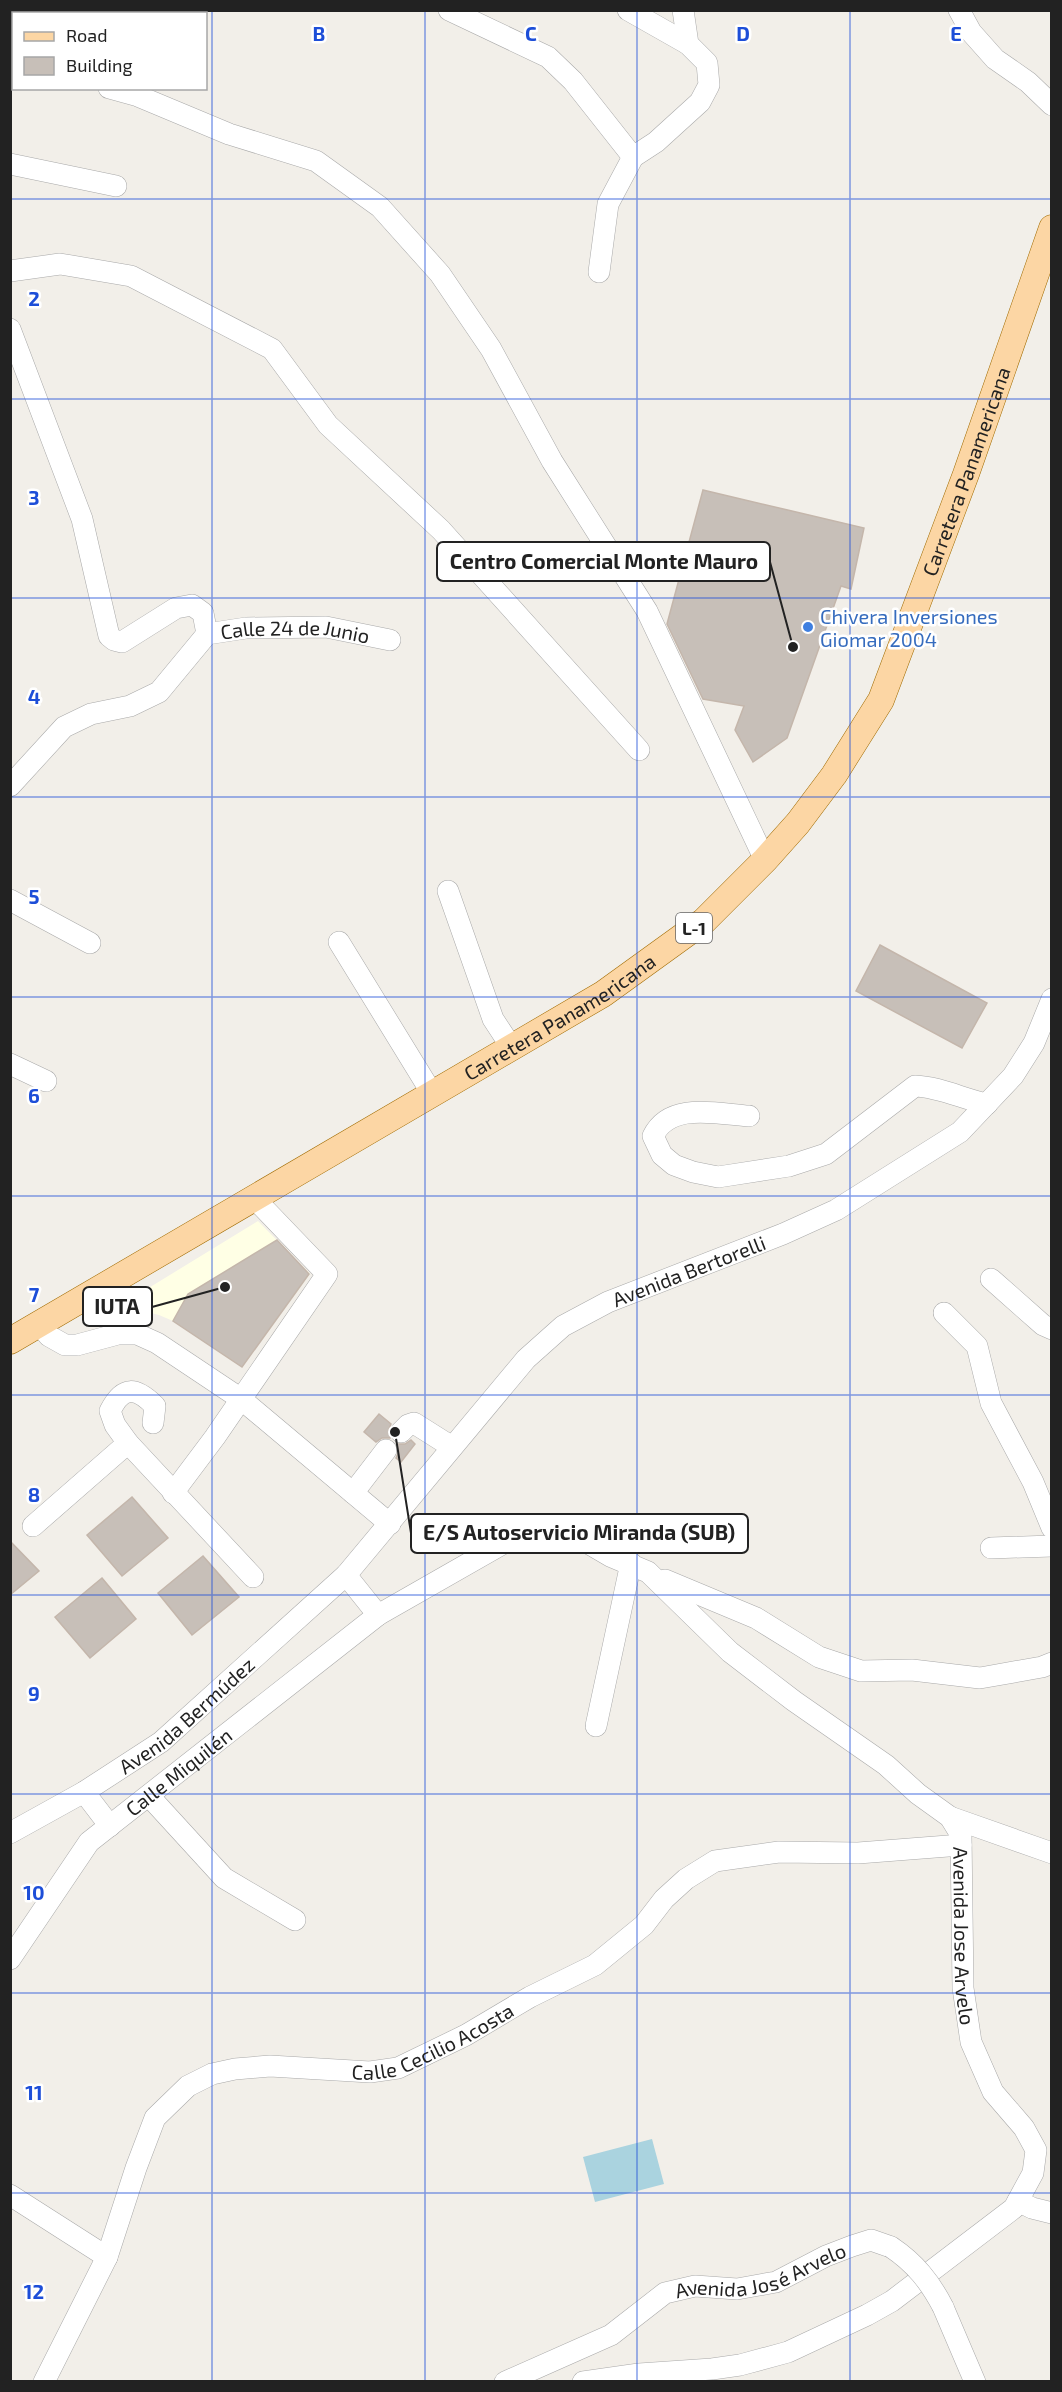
<svg xmlns="http://www.w3.org/2000/svg" width="1062" height="2392" viewBox="0 0 1062 2392" font-family="'Exo 2',sans-serif">
	<style>
		.education { fill: #ffffe5 }
		.water { fill: #aad3df }
		.building { fill: #c7bfb8; stroke: #c4b6ab; stroke-width: 1.5 }
		.lines { fill: none; stroke-linecap: round; stroke-linejoin: round }
		.minor-casing { stroke: #a9a9a9; stroke-width: 22 }
		.major-casing { stroke: #a06b00; stroke-width: 27 }
		.minor { stroke: #fff; stroke-width: 21 }
		.major { stroke: #fcd6a4; stroke-width: 26 }
		.minor-bridge-casing { stroke: #a9a9a9; stroke-width: 22; stroke-linecap: butt }
		.minor-bridge { stroke: #fff; stroke-width: 21 }
		.grid { fill: none; stroke: #1d4ed8; stroke-width: 1.5; stroke-opacity: 0.55 }
		.shop-dot { fill: #3f7fe0; stroke: #fff; stroke-width: 2 }
		.labels { text-anchor: middle; dominant-baseline: central; stroke-width: 5; stroke-linejoin: round; paint-order: stroke }
		.shield { fill: #fff; stroke: #646464; stroke-width: 1.5 }
		.shield-label { font-size: 18px; font-weight: bold; fill: #222 }
		.street-label { font-size: 20px; fill: #222; stroke: #fff }
		.shop-label { font-size: 20px; fill: #366cbe; stroke: #fff; text-anchor: start }
		.grid-label { font-size: 20px; text-anchor: middle; font-weight: bold; fill: #1d4ed8; stroke: #fff; stroke-width: 5; stroke-linejoin: round; paint-order: stroke }
		.leader { fill: none; stroke: #222; stroke-width: 2 }
		.callout-dot { fill: #222; stroke: #fff; stroke-width: 2 }
		.callout { fill: #fff; stroke: #222; stroke-width: 2 }
		.callout-label { font-size: 21px; text-anchor: middle; font-weight: bold; fill: #222 }
	</style>
	<rect width="100%" height="100%" fill="#f2efe9"/>
	<!-- education -->
	<polygon class="education" points="258,1221 310,1274 242,1367 173,1321 159,1315 143,1311 131,1312 129,1300"/>
	<!-- water -->
	<polygon class="water" points="652,2139 664,2184 595,2202 583,2157"/>
	<!-- building -->
	<g class="building">
		<polygon points="703,490 864,528 851,589 841,586 787,738 753,762 735,730 744,706 703,699 667,624"/>
		<polygon points="880,945 987,1003 962,1048 856,991"/>
		<polygon points="277,1240 309,1274 242,1367 173,1321 188,1294"/>
		<polygon points="379,1414 391,1424 389,1429 390,1438 382,1438 376,1442 364,1432"/>
		<polygon points="411,1440 415,1444 401,1462 396,1458 399,1451 397,1444 405,1444"/>
		<polygon points="132,1497 168,1538 122,1576 87,1535"/>
		<polygon points="10,1541 39,1571 10,1595"/>
		<polygon points="203,1556 239,1597 192,1635 158,1593"/>
		<polygon points="102,1578 136,1619 90,1658 55,1617"/>
	</g>
	<g class="lines">
		<!-- minor casing -->
		<g class="minor-casing">
			<g id="minor">
				<polyline points="449,10 548,57 573,81 633,157"/>
				<polyline points="628,10 688,44"/>
				<polyline points="959,10 971,32 995,59 1028,82 1052,105"/>
				<polyline points="135,14 136,10"/>
				<polyline points="10,45 14,45"/>
				<polyline points="109,88 138,96 229,134 316,161 380,207 440,274 491,349 552,461 647,611 765,860"/>
				<polyline points="10,164 116,186"/>
				<polyline points="10,271 60,264 131,276 272,349 328,425 441,530 639,750"/>
				<polyline points="599,272 608,204 633,157 656,142 700,102 709,85 707,63 688,44 683,10"/>
				<polyline points="10,329 82,519 109,636 114,640 122,642 176,608 192,605 203,613 207,634"/>
				<path id="s1" d="M 10,786 L 64,727 L 91,714 L 130,706 L 159,692 L 207,634 L 246,628 L 326,627 L 390,640"/>
				<polyline points="448,891 493,1019 512,1048"/>
				<polyline points="10,900 90,943"/>
				<polyline points="339,942 433,1095"/>
				<polyline points="10,1064 46,1081"/>
				<path d="M 749,1116 C 718,1114 670,1101 653,1136 L 662,1155 L 674,1165 L 693,1172 L 718,1177 L 789,1166 L 826,1154 L 915,1086 C 940,1087 963,1099 987,1104"/>
				<polyline points="991,1279 1043,1325 1052,1329"/>
				<polyline points="944,1313 977,1346 991,1403 1033,1482 1052,1528"/>
				<polyline points="39,1324 49,1336 65,1345 77,1345 118,1334 137,1334 157,1343 241,1399 390,1524"/>
				<path d="M 153,1423 L 155,1406 C 136,1387 123,1385 110,1411 L 115,1425 L 128,1443 L 253,1577"/>
				<polyline points="401,1432 408,1425 414,1423 452,1447"/>
				<polyline points="173,1493 215,1437 327,1274 255,1199"/>
				<polyline points="353,1493 386,1450"/>
				<polyline points="33,1526 128,1443"/>
				<polyline points="991,1548 1052,1546"/>
				<polyline points="346,1575 378,1615"/>
				<polyline points="665,1580 756,1618 819,1657 861,1671 912,1670 980,1678 1042,1667 1052,1663"/>
				<polyline points="596,1726 631,1563"/>
				<polyline points="84,1792 110,1826"/>
				<polyline points="149,1796 224,1878 295,1920"/>
				<polyline points="950,1817 1052,1853"/>
				<path id="s2" d="M 10,1833 L 84,1792 L 161,1742 L 346,1575 L 526,1359 L 563,1326 L 608,1302 L 783,1234 L 836,1210 L 960,1132 L 1013,1076 L 1034,1043 L 1052,999"/>
				<path id="s3" d="M 10,1959 L 89,1842 L 378,1615 L 511,1539 L 556,1532 L 586,1542 L 610,1556 L 648,1572 L 730,1652 L 794,1701 L 886,1765 L 918,1794 L 950,1817 L 961,1835 L 963,1988 L 971,2042 L 993,2092 L 1024,2128 L 1036,2150 L 1033,2173 L 1014,2208 L 892,2301 L 867,2315 L 788,2352 L 740,2365 L 712,2369 L 639,2374 L 583,2382"/>
				<polyline points="10,2195 107,2257"/>
				<polyline points="1018,2201 1032,2208 1052,2213"/>
				<polyline points="943,2307 975,2382"/>
				<path id="s4" d="M 44,2382 L 107,2257 L 136,2168 L 155,2118 L 188,2086 L 212,2074 L 235,2069 L 270,2066 L 370,2072 L 398,2068 L 466,2035 L 530,1997 L 595,1965 L 644,1925 L 664,1899 L 686,1879 L 715,1861 L 779,1852 L 858,1853 L 961,1845"/>
				<path id="s5" d="M 505,2382 L 611,2335 L 665,2293 L 695,2286 L 737,2289 L 776,2282 L 826,2256 L 852,2246 L 871,2240 L 891,2247"/>
			</g>
		</g>
		<!-- major casing -->
		<g class="major-casing">
			<g id="major">
				<path id="s6" d="M 10,1341 L 603,994 L 704,921 L 765,860 L 798,823 L 834,775 L 881,700 L 966,474 L 1052,228"/>
			</g>
		</g>
		<!-- minor -->
		<use href="#minor" class="minor"/>
		<!-- major -->
		<use href="#major" class="major"/>
		<!-- minor-bridge casing -->
		<g class="minor-bridge-casing">
			<path id="minor-bridge" d="M 891,2247 C 915,2263 930,2282 943,2307"/>
		</g>
		<!-- minor-bridge -->
		<use href="#minor-bridge" class="minor-bridge"/>
	</g>
	<!-- grid -->
	<path class="grid" d="M 212,10 L 212,2382M 425,10 L 425,2382M 637,10 L 637,2382M 850,10 L 850,2382M 10,199 L 1052,199M 10,399 L 1052,399M 10,598 L 1052,598M 10,797 L 1052,797M 10,997 L 1052,997M 10,1196 L 1052,1196M 10,1395 L 1052,1395M 10,1595 L 1052,1595M 10,1794 L 1052,1794M 10,1993 L 1052,1993M 10,2193 L 1052,2193"/>
	<!-- markers -->
	<circle class="shop-dot" cx="808" cy="627" r="6"/>
	<g class="labels">
		<!-- shield labels -->
		<rect class="shield" x="676" y="913" width="36" height="30" rx="4.5"/>
		<g class="shield-label">
			<text x="694" y="928">L-1</text>
		</g>
		<!-- street labels -->
		<g class="street-label">
			<text stroke="none"><textPath href="#s6" startOffset="1340">Carretera Panamericana</textPath></text>
			<text stroke="none"><textPath href="#s1" startOffset="346">Calle 24 de Junio</textPath></text>
			<text stroke="none"><textPath href="#s6" startOffset="638">Carretera Panamericana</textPath></text>
			<text stroke="none"><textPath href="#s2" startOffset="894">Avenida Bertorelli</textPath></text>
			<text stroke="none"><textPath href="#s2" startOffset="213">Avenida Bermúdez</textPath></text>
			<text stroke="none"><textPath href="#s3" startOffset="255">Calle Miquilén</textPath></text>
			<text stroke="none"><textPath href="#s3" startOffset="1320">Avenida Jose Arvelo</textPath></text>
			<text stroke="none"><textPath href="#s4" startOffset="588">Calle Cecilio Acosta</textPath></text>
			<text stroke="none"><textPath href="#s5" startOffset="284">Avenida José Arvelo</textPath></text>
		</g>
		<!-- shop labels -->
		<g class="shop-label">
			<text x="820" y="616">Chivera Inversiones<tspan x="820" dy="23">Giomar 2004</tspan></text>
		</g>
	</g>
	<g class="grid-label">
		<text x="319" y="41">B</text>
		<text x="531" y="41">C</text>
		<text x="743" y="41">D</text>
		<text x="956" y="41">E</text>
		<text x="34" y="306">2</text>
		<text x="34" y="505">3</text>
		<text x="34" y="704">4</text>
		<text x="34" y="904">5</text>
		<text x="34" y="1103">6</text>
		<text x="34" y="1302">7</text>
		<text x="34" y="1502">8</text>
		<text x="34" y="1701">9</text>
		<text x="34" y="1900">10</text>
		<text x="34" y="2100">11</text>
		<text x="34" y="2299">12</text>
	</g>
	<!-- callouts -->
	<path class="leader" d="M793 647L770 562M225 1287L152 1307M395 1432L411 1533"/>
	<g class="callout-dot">
		<circle cx="793" cy="647" r="6"/>
		<circle cx="225" cy="1287" r="6"/>
		<circle cx="395" cy="1432" r="6"/>
	</g>
	<g class="callout">
		<rect x="437" y="542" width="333" height="39" rx="6"/>
		<rect x="83" y="1287" width="69" height="39" rx="6"/>
		<rect x="411" y="1514" width="337" height="39" rx="6"/>
	</g>
	<g class="callout-label">
		<text x="604" y="569">Centro Comercial Monte Mauro</text>
		<text x="117" y="1314">IUTA</text>
		<text x="579" y="1540">E/S Autoservicio Miranda (SUB)</text>
	</g>
	<!-- border -->
	<rect width="1062" height="2392" fill="none" stroke="#222222" stroke-width="24"/>
	<!-- legend -->
	<rect x="12" y="12" width="195" height="78" fill="#ffffff" stroke="#a7a7a7" stroke-width="1.5"/>
	<rect x="24" y="32" width="30" height="9" fill="#fcd6a4" stroke="#a7a7a7" stroke-width="1.5"/>
	<text x="66" y="42" font-size="18" fill="#222222">Road</text>
	<rect x="24" y="57" width="30" height="18" fill="#c7bfb8" stroke="#a7a7a7" stroke-width="1.5"/>
	<text x="66" y="72" font-size="18" fill="#222222">Building</text>
</svg>
